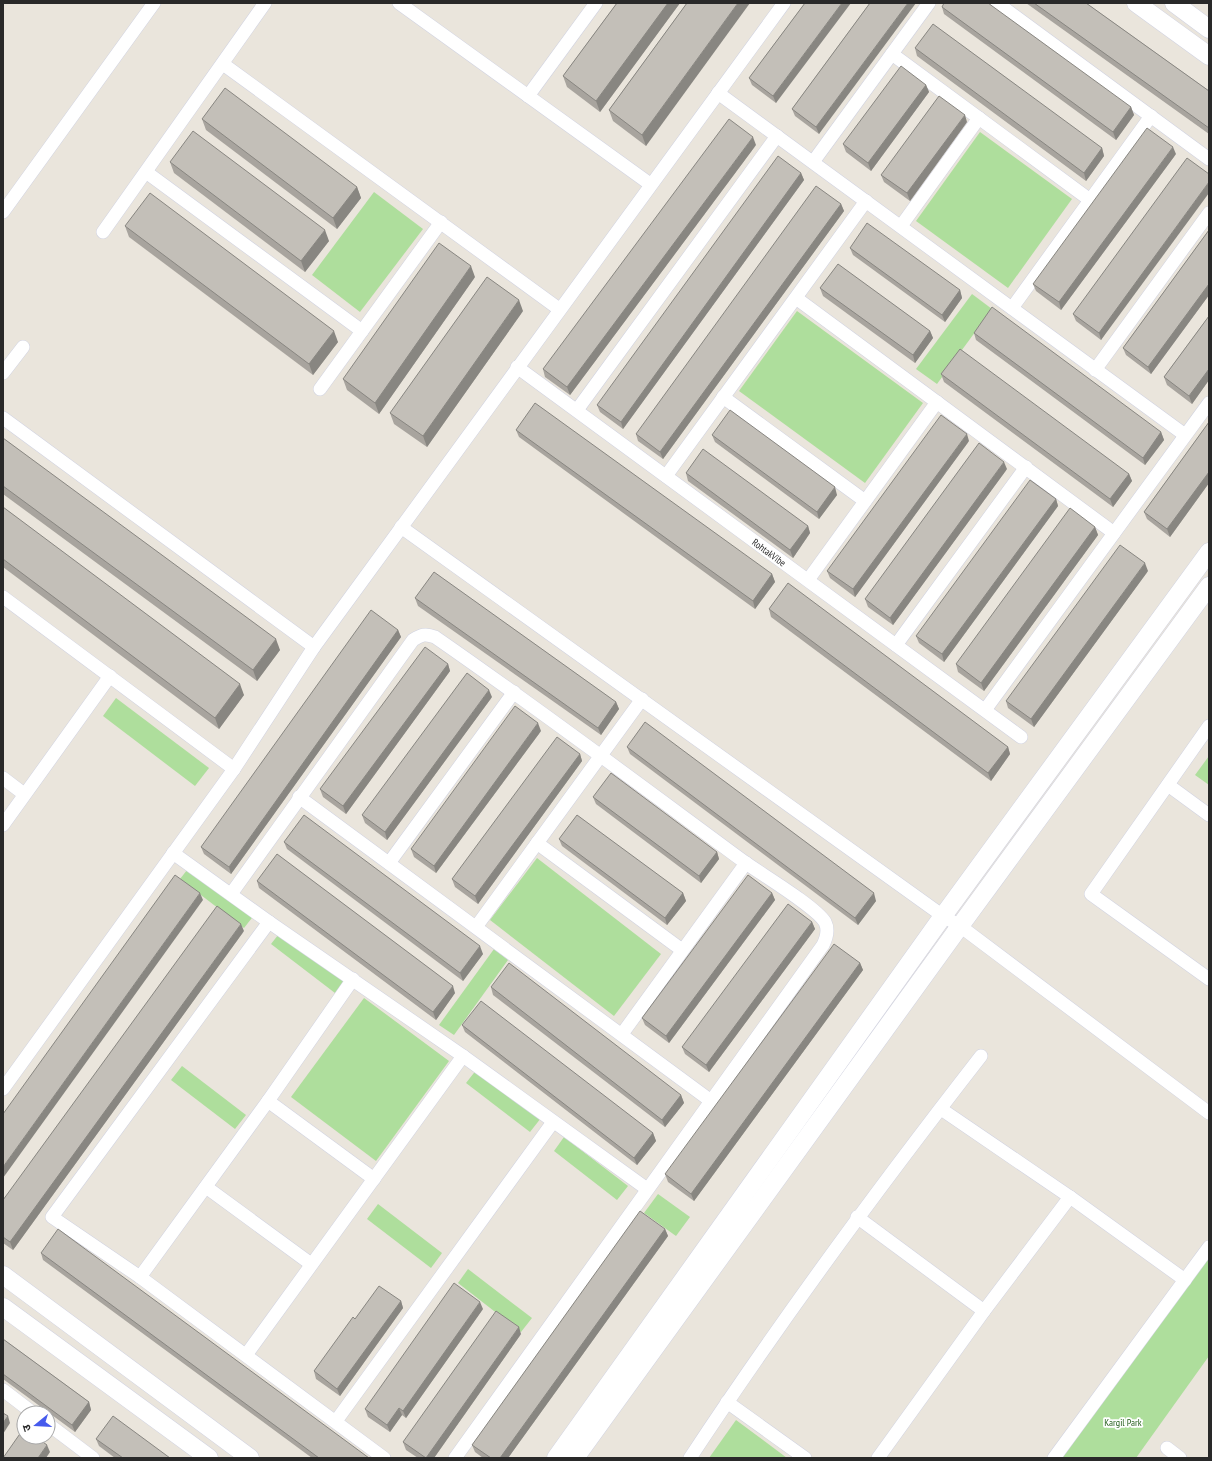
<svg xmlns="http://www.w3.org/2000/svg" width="1212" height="1461" viewBox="0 0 1212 1461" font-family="'PT Sans Narrow','Noto Sans Devanagari',sans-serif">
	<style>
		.green { fill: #aede9c }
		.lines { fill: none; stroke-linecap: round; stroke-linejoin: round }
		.street-casing { stroke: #d1d3e1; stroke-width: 14 }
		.secondary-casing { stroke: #d1d3e1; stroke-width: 19 }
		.street { stroke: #fff; stroke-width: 13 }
		.secondary { stroke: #fff; stroke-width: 18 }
		.wall { fill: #a8a49e }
		.shaded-wall { fill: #888681 }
		.building { fill: #c3bfb8; stroke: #888681 }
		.labels { text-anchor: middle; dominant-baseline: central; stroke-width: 3.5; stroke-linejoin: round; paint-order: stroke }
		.street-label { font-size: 10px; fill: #292929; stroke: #fff }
		.park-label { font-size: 10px; fill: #28611f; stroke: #fff }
	</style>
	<rect width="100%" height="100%" fill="#eae5dc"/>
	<!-- green -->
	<g class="green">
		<polygon points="980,132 1072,199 1008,288 916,221"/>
		<polygon points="374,192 423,229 360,312 312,275"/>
		<polygon points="972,294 992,309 937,384 916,369"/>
		<polygon points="797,311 923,403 865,483 739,391"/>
		<polygon points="116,698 209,768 195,786 103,716"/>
		<polygon points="1209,756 1209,785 1195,775"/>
		<polygon points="537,858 661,954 614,1016 490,920"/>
		<polygon points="191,865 255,914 244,928 180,879"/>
		<polygon points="282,930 346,979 335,993 271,944"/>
		<polygon points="494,949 508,960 454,1035 439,1025"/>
		<polygon points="364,998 449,1061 376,1161 291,1097"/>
		<polygon points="182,1066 246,1115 235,1129 171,1080"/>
		<polygon points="477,1069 541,1118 530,1132 466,1083"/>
		<polygon points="564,1137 628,1186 617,1200 554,1151"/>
		<polygon points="658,1194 690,1217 676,1236 644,1213"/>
		<polygon points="378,1204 442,1253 431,1268 367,1219"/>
		<polygon points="1209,1254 1209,1356 1136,1458 1057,1458"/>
		<polygon points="468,1269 532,1318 521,1332 458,1283"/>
		<polygon points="736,1420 787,1458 709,1458"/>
	</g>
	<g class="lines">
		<!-- street casing -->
		<g class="street-casing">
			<g id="street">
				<polyline points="399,3 650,184"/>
				<polyline points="997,3 1209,159"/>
				<polyline points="892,54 1090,200"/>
				<polyline points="223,64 559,309"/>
				<polyline points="718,93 1185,435"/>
				<polyline points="528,96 596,3"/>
				<polyline points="813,162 929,3"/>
				<polyline points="146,172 362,331"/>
				<polyline points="3,212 154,3"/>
				<polyline points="901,226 979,118"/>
				<polyline points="103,232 265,3"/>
				<polyline points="796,298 1114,533"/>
				<polyline points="1012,308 1151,116"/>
				<path id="s1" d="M 517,367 L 1021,737"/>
				<polyline points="1095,370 1209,213"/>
				<polyline points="3,373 23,347"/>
				<polyline points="320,389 441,222"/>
				<polyline points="723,397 865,501"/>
				<polyline points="577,410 777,136"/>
				<polyline points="3,418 314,647"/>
				<polyline points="666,476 866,201"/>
				<polyline points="401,527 943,916 960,926 1209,1113"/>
				<polyline points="808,580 937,402"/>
				<polyline points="3,597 234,769"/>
				<polyline points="896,645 1026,467"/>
				<polyline points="985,710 1209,403"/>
				<polyline points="1209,726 1091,894 1209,979"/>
				<polyline points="3,778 24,794"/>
				<polyline points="1168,785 1209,815"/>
				<polyline points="299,797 711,1101"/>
				<polyline points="3,825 110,676"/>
				<polyline points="537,843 682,950"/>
				<polyline points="173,853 269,922 463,1056 647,1189"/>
				<polyline points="389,863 514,692"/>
				<path d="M 231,894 L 413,640 C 421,635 425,633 435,637 C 539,709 640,785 743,861 C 761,874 815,906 825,922 C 829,930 827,937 823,945 L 455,1458"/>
				<polyline points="269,922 52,1217 140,1277 384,1458"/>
				<polyline points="476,927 642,699"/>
				<polyline points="622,1034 746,863"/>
				<polyline points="3,1089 234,769 314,647 784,3"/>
				<polyline points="268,1101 374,1179"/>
				<polyline points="941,1109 1070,1197 1185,1280"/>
				<polyline points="206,1187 311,1264"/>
				<polyline points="857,1217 984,1311"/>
				<polyline points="140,1277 268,1101 353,979"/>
				<polyline points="246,1355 463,1056"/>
				<polyline points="3,1390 33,1413"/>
				<polyline points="727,1402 805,1458"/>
				<polyline points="336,1421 553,1122"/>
				<polyline points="48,1424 93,1458"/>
				<polyline points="1167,1448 1180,1458"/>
				<path d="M 690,1458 C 781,1320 879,1187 981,1056"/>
				<polyline points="878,1458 984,1311 1070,1197"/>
				<polyline points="1054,1458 1209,1247"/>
			</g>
		</g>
		<!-- secondary casing -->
		<g class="secondary-casing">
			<g id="secondary">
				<polyline points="1136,3 1209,56"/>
				<polyline points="1174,3 1209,29"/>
				<polyline points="3,1275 250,1458"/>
				<polyline points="3,1307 209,1458"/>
				<polyline points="556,1458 943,916 1209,552"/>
				<polyline points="575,1458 960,926 1209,586"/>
			</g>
		</g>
		<!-- street -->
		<use href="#street" class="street"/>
		<!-- secondary -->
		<use href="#secondary" class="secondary"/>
	</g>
	<!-- wall -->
	<g class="wall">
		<polygon points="617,3 680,3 600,112 567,87 563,76"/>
		<polygon points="687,3 646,146 613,121 609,110"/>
		<polygon points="805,3 776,103 752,85 749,78"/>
		<polygon points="870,3 819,134 795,116 792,109"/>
		<polygon points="1026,3 1086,3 1209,91 1209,134"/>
		<polygon points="942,7 1131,107 1134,115 1116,140 944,14"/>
		<polygon points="915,48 1102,148 1104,156 1086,181 917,56"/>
		<polygon points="926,85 929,92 871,171 846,152 843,144"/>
		<polygon points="202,119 357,187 361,198 337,229 206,130"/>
		<polygon points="967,122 910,201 884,182 881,175"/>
		<polygon points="756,145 570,395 545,377 543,369"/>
		<polygon points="1176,154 1061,310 1036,291 1033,284"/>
		<polygon points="170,162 329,241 305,272 174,173"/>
		<polygon points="801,173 804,180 623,429 600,412 597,405"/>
		<polygon points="1209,174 1101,340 1076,321 1073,314"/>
		<polygon points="841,204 844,211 663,459 638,441 636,434"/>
		<polygon points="125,226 338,342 313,375 129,237"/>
		<polygon points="1209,230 1209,295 1151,374 1126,355 1123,348"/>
		<polygon points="850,248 960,290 962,298 945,322 853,255"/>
		<polygon points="475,277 379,414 347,390 343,379"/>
		<polygon points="820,288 930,331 933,338 915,363 823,296"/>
		<polygon points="523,311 427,447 394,424 390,413"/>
		<polygon points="1209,316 1209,380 1192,404 1167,385 1164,377"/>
		<polygon points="974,333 1161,432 1164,440 1145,465 976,340"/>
		<polygon points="941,374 1129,474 1132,481 1113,507 944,382"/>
		<polygon points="1209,422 1209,483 1170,537 1147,519 1144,512"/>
		<polygon points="516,430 772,574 775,582 755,609 519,437"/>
		<polygon points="712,435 837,495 819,519 715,442"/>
		<polygon points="3,438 280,650 257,681 3,494"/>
		<polygon points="969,441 855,597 830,578 827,571"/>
		<polygon points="1007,469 893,625 868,607 865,599"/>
		<polygon points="686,473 808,526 810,533 793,558 688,481"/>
		<polygon points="1056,499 1058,506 944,662 919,643 916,636"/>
		<polygon points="3,507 244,695 219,729 3,567"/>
		<polygon points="1095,527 1098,535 984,691 958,672 956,664"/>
		<polygon points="1148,571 1034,727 1008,708 1006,701"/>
		<polygon points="415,598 616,702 619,709 601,735 418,606"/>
		<polygon points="769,609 1008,747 1010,754 991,781 771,617"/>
		<polygon points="398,630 401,637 231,874 204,854 201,847"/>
		<polygon points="448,664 450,671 346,814 323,797 320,789"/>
		<polygon points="492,697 387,840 365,823 362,815"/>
		<polygon points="541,731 436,873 414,857 411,849"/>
		<polygon points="627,747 876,901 858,925 630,754"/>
		<polygon points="580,754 582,761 478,904 455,887 452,879"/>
		<polygon points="593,797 717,852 719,859 701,883 596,804"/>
		<polygon points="559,839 683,893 686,901 667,925 562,846"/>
		<polygon points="284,842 483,954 463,981 287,849"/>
		<polygon points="257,881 455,993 436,1020 259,888"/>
		<polygon points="772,893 775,900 669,1043 645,1025 642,1018"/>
		<polygon points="812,922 815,929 709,1072 685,1054 682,1047"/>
		<polygon points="244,931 13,1250 3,1243 3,1200"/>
		<polygon points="860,963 863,970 694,1201 668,1182 665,1174"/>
		<polygon points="491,987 681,1095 684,1103 665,1127 493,995"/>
		<polygon points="462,1025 653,1133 656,1141 637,1165 465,1032"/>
		<polygon points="665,1229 668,1236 508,1458 483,1458 475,1452 472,1445"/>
		<polygon points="41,1253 369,1458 312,1458 43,1260"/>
		<polygon points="401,1301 403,1308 340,1396 316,1379 314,1371 355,1319"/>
		<polygon points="483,1309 406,1418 402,1415 390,1432 368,1417 365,1409"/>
		<polygon points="521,1334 434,1458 418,1458 406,1450 403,1442"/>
		<polygon points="3,1339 89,1402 91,1410 75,1432 3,1379"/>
		<polygon points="96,1439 170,1458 115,1458 99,1446"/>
	</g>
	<!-- shaded-wall -->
	<g class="shaded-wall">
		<polygon points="668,3 680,3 600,112 596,101"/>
		<polygon points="738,3 750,3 646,146 642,135"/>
		<polygon points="842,3 851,3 776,103 773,96"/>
		<polygon points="908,3 916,3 819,134 816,127"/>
		<polygon points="926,85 929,92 871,171 868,163"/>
		<polygon points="1131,107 1134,115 1116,140 1113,132"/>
		<polygon points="965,115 967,122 910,201 907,193"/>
		<polygon points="753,137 756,145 570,395 567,387"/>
		<polygon points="1173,147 1176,154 1061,310 1059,302"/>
		<polygon points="1102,148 1104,156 1086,181 1084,173"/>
		<polygon points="801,173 804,180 623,429 621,422"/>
		<polygon points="1209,182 1209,193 1101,340 1099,333"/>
		<polygon points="357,187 361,198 337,229 333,218"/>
		<polygon points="841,204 844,211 663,459 660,452"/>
		<polygon points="325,230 329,241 305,272 301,261"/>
		<polygon points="471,266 475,277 379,414 375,403"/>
		<polygon points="1209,284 1209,295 1151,374 1148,367"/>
		<polygon points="960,290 962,298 945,322 942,315"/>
		<polygon points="519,300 523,311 427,447 423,436"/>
		<polygon points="334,331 338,342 313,375 309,364"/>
		<polygon points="930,331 933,338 915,363 913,355"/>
		<polygon points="1209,369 1209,380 1192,404 1189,396"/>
		<polygon points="1161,432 1164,440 1145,465 1143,458"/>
		<polygon points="967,434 969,441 855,597 853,589"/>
		<polygon points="1004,462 1007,469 893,625 890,618"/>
		<polygon points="1209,472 1209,483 1170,537 1167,529"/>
		<polygon points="1129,474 1132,481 1113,507 1110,499"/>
		<polygon points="835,487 837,495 819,519 817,512"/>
		<polygon points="1056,499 1058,506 944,662 942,654"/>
		<polygon points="808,526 810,533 793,558 790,550"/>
		<polygon points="1095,527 1098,535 984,691 981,683"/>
		<polygon points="1145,563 1148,571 1034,727 1031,719"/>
		<polygon points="772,574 775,582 755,609 753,601"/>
		<polygon points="398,630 401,637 231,874 229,867"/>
		<polygon points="276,639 280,650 257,681 253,670"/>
		<polygon points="448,664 450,671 346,814 343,806"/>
		<polygon points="240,684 244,695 219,729 215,718"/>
		<polygon points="489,690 492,697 387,840 385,832"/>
		<polygon points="616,702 619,709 601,735 598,728"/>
		<polygon points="538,723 541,731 436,873 434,866"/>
		<polygon points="1008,747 1010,754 991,781 988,773"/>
		<polygon points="580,754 582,761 478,904 475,896"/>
		<polygon points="717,852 719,859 701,883 699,876"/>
		<polygon points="200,893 203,900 3,1178 3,1167"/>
		<polygon points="683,893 686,901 667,925 665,918"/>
		<polygon points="772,893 775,900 669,1043 666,1036"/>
		<polygon points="874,893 876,901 858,925 855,918"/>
		<polygon points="812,922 815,929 709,1072 706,1065"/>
		<polygon points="241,924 244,931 13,1250 10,1242"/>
		<polygon points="480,946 483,954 463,981 460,973"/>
		<polygon points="860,963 863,970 694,1201 691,1194"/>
		<polygon points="453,986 455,993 436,1020 433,1012"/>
		<polygon points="681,1095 684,1103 665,1127 662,1120"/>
		<polygon points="653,1133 656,1141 637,1165 634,1158"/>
		<polygon points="665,1229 668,1236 508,1458 500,1458"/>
		<polygon points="401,1301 403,1308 340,1396 337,1389"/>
		<polygon points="480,1302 483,1309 406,1418 403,1411"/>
		<polygon points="519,1327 521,1334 434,1458 426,1458"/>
		<polygon points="89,1402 91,1410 75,1432 72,1425"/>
		<polygon points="399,1408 402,1415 390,1432 387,1425"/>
		<polygon points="8,1416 10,1423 3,1434 3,1423"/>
		<polygon points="47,1445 50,1452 46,1458 38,1458"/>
	</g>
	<!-- building -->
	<g class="building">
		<polygon points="617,3 668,3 596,101 563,76"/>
		<polygon points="687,3 738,3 642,135 609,110"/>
		<polygon points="805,3 842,3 773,96 749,78"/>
		<polygon points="870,3 908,3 816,127 792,109"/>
		<polygon points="944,3 988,3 1131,107 1113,132 942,7"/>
		<polygon points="1034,3 1086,3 1209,91 1209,128"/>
		<polygon points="933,24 1102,148 1084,173 915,48"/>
		<polygon points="901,66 926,85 868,163 843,144"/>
		<polygon points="225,88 357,187 333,218 202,119"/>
		<polygon points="939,96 965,115 907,193 881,175"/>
		<polygon points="729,119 753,137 567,387 543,369"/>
		<polygon points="1147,128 1173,147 1059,302 1033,284"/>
		<polygon points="193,131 325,230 301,261 170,162"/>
		<polygon points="778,156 801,173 621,422 597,405"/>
		<polygon points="1187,158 1209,174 1209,182 1099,333 1073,314"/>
		<polygon points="816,186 841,204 660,452 636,434"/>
		<polygon points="150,193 334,331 309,364 125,226"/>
		<polygon points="867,223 960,290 942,315 850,248"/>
		<polygon points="1209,230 1209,284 1148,367 1123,348"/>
		<polygon points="439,243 471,266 375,403 343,379"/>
		<polygon points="838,264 930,331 913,355 820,288"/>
		<polygon points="487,277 519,300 423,436 390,413"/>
		<polygon points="992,307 1161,432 1143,458 974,333"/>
		<polygon points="1209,316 1209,369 1189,396 1164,377"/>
		<polygon points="960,349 1129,474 1110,499 941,374"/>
		<polygon points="535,403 772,574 753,601 516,430"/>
		<polygon points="730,410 835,487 817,512 712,435"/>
		<polygon points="941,415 967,434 853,589 827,571"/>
		<polygon points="1209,422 1209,472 1167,529 1144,512"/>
		<polygon points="3,438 276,639 253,670 3,486"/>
		<polygon points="979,443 1004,462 890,618 865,599"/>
		<polygon points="703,449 808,526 790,550 686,473"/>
		<polygon points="1030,480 1056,499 942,654 916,636"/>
		<polygon points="3,507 240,684 215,718 3,559"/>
		<polygon points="1070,508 1095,527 981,683 956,664"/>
		<polygon points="1120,545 1145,563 1031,719 1006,701"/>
		<polygon points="434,572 616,702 598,728 415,598"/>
		<polygon points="788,583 1008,747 988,773 769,609"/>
		<polygon points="371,610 398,630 229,867 201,847"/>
		<polygon points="425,647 448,664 343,806 320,789"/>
		<polygon points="467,673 489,690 385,832 362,815"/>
		<polygon points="515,706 538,723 434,866 411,849"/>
		<polygon points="645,722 874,893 855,918 627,747"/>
		<polygon points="557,737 580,754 475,896 452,879"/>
		<polygon points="611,773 717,852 699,876 593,797"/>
		<polygon points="304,815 480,946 460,973 284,842"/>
		<polygon points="577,815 683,893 665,918 559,839"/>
		<polygon points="277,854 453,986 433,1012 257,881"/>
		<polygon points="175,875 200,893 3,1167 3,1114"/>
		<polygon points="748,875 772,893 666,1036 642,1018"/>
		<polygon points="788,904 812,922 706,1065 682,1047"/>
		<polygon points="217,906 241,924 10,1242 3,1237 3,1200"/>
		<polygon points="834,944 860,963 691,1194 665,1174"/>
		<polygon points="509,963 681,1095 662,1120 491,987"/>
		<polygon points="481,1001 653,1133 634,1158 462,1025"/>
		<polygon points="640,1211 665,1229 500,1458 491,1458 472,1445"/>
		<polygon points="58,1229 369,1458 319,1458 41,1253"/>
		<polygon points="454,1283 480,1302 403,1411 399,1408 387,1425 365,1409"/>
		<polygon points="379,1286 401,1301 337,1389 314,1371 353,1317 355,1319"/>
		<polygon points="496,1311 519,1327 426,1458 403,1442"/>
		<polygon points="3,1339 89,1402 72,1425 3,1374"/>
		<polygon points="3,1413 8,1416 3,1423"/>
		<polygon points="113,1416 170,1458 123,1458 96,1439"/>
		<polygon points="24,1428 24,1437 36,1437 47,1445 38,1458 3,1458"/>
	</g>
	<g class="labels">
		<!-- street labels -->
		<g class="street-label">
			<text stroke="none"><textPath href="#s1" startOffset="313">RohtakVibe</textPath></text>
		</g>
		<!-- park labels -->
		<g class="park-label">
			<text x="1123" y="1422">Kargil Park</text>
		</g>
	</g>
	<!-- border -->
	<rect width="1212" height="1461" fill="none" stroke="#292929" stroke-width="8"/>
	<!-- north arrow -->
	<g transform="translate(36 1425) rotate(252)"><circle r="19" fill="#ffffff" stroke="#a9a9a9"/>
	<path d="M0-3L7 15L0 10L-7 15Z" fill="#465bed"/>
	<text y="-6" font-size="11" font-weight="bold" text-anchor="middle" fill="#292929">उ</text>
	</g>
</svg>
